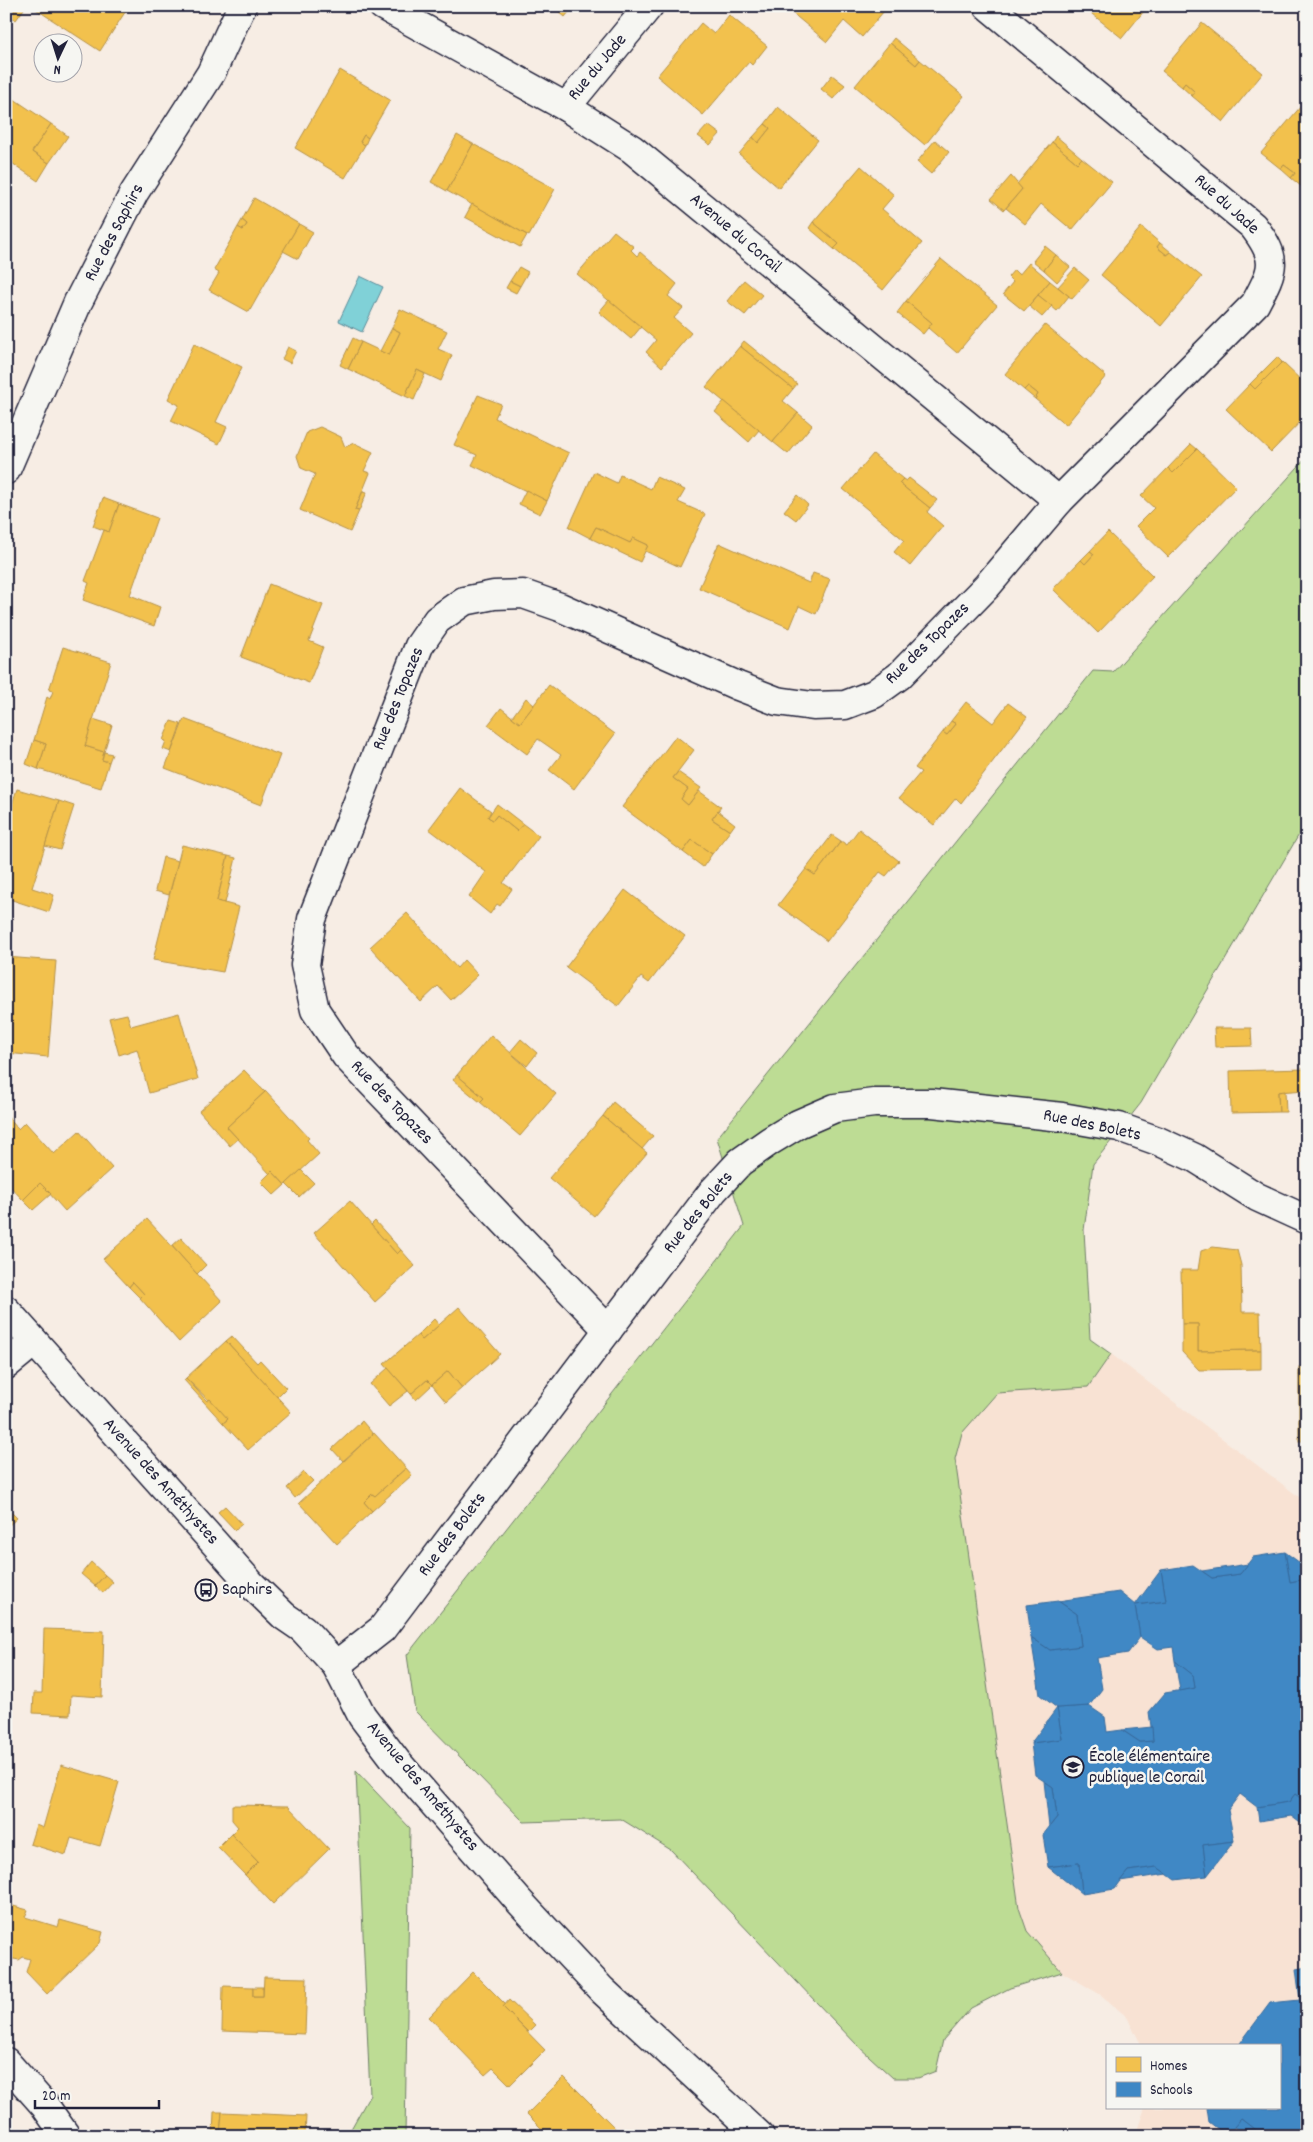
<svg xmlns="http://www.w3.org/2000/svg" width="1313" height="2142" viewBox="0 0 1313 2142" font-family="Dekko,sans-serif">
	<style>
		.built { fill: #f8e2d3 }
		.green { fill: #bddc94; stroke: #707f68 }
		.water { fill: #80d1d7; stroke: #5a8b99 }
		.homes { fill: #f2c14e; stroke: #b49148 }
		.schools { fill: #3f88c5; stroke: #36699c }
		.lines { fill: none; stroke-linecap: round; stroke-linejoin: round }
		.minor-casing { stroke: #22223b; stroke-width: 31 }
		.minor { stroke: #f6f6f2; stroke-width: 28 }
		.labels { text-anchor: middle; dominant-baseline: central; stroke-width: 5; stroke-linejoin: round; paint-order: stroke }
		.street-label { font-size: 18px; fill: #22223b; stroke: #f6f6f2 }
		.poi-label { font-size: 18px; fill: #22223b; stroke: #f6f6f2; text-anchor: start }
	</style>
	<rect width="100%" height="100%" fill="#f7ede4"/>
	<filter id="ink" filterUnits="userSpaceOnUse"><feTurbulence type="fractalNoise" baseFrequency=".02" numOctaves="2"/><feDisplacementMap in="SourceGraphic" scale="10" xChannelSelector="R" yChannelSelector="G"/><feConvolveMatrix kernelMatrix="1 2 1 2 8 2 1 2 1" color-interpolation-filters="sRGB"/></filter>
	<g filter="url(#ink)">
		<!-- built -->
		<polygon class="built" points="1111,1354 1307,1503 1307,2136 1135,2136 1145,2108 1279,2108 1279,2046 1142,2046 1127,2017 1101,1995 1062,1972 1027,1931 1019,1908 955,1459 962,1433 997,1393 1088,1387"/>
		<!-- green -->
		<g class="green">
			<polygon points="1307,457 1307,821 1141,1103 1093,1164 1084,1230 1090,1339 1111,1354 1088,1387 997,1393 962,1433 955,1459 1019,1908 1027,1931 1062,1972 1010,1988 971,2008 943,2040 936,2071 918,2078 893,2078 858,2046 671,1850 621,1819 524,1822 415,1711 407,1655 744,1226 717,1138 1093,671 1113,672"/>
			<polygon points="356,1771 410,1828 405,2136 347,2136 370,2095"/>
		</g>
		<!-- water -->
		<polygon class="water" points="360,276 383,287 362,332 339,321"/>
		<!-- homes -->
		<g class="homes">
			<polygon points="6,6 26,6 16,20 6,14"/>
			<polygon points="31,6 129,6 100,51"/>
			<polygon points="552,6 574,6 565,17"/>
			<polygon points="878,6 884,11 862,37 844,21 827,42 785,7"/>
			<polygon points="1082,6 1148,6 1122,38"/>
			<polygon points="729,15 767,46 752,65 749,62 703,115 657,76 701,23 714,34"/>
			<polygon points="1202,23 1263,73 1223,122 1192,96 1195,92 1185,83 1182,87 1162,71"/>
			<polygon points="894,38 920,60 916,65 890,43"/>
			<polygon points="890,43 916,65 920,60 964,96 925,145 855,86"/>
			<polygon points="340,70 390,100 368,138 364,135 360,142 365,145 345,178 295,148"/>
			<polygon points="832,75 845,85 833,99 821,89"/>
			<polygon points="1185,83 1195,92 1192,96 1182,87"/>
			<polygon points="14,99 51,124 32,152 49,163 38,181 6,159 6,109"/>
			<polygon points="1302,105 1307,109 1307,191 1291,178 1295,173 1284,165 1281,169 1261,153"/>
			<polygon points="778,107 818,140 779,188 739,154 753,137 758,143 770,128 765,124"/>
			<polygon points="51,124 68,136 49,163 32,152"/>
			<polygon points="765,124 770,128 758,143 753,137"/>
			<polygon points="708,125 720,134 710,145 698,136"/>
			<polygon points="364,135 368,138 365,145 360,142"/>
			<polygon points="457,135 473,144 447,191 431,182"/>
			<polygon points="1056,136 1082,158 1077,163 1052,142"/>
			<polygon points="935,140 949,152 931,174 917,162"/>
			<polygon points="1052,142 1077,163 1082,158 1112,182 1072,230 1041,204 1025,224 1006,208 1022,189 1017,184"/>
			<polygon points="473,144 555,189 529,236 447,191"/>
			<polygon points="1284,165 1295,173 1291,178 1281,169"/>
			<polygon points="861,166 894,195 882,209 922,243 883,290 834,249 839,244 813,222"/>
			<polygon points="1011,176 1022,189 1004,210 991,199"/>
			<polygon points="254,198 299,224 249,312 209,290 219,273 214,270 238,227 243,230 247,224 242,220"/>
			<polygon points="472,204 527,235 520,247 465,217"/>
			<polygon points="242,220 247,224 243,230 238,227"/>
			<polygon points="813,222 839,244 834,249 809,228"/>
			<polygon points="299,224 313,232 298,259 283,251"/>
			<polygon points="1141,227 1160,243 1157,247 1167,255 1171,252 1202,277 1161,326 1101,275"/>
			<polygon points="614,231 634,247 631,250 637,256 640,252 677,284 668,296 683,308 674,318 691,333 662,367 646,352 656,340 577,274"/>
			<polygon points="1160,243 1171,252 1167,255 1157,247"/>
			<polygon points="1045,246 1056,255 1044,270 1033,261"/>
			<polygon points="1056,255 1070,267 1057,282 1044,270"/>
			<polygon points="941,259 997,305 957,353 928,328 932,323 906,301"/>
			<polygon points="1029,263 1050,281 1024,311 1003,294 1013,282 1008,277 1014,270 1019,275"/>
			<polygon points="519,267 528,272 520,286 510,281"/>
			<polygon points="1075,268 1089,280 1072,299 1058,287"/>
			<polygon points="744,280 762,295 745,315 727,301"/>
			<polygon points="510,281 520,286 516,293 506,288"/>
			<polygon points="1050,281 1069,296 1057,311 1038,295"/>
			<polygon points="1038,295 1052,306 1042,317 1029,306"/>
			<polygon points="609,300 641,327 631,339 599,312"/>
			<polygon points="906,301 932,323 923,334 897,313"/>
			<polygon points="400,309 447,331 438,349 452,355 441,381 417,370 405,396 348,369 361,342 389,355 400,332 392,328"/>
			<polygon points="1045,325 1106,376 1066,425 1035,399 1038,394 1028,386 1024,390 1005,374"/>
			<polygon points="392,328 400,332 389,355 380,351"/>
			<polygon points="353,338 361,342 348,369 340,365"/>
			<polygon points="744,341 797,384 793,389 740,346"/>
			<polygon points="194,344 242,367 216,422 227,427 219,444 171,421 179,405 168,399"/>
			<polygon points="740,346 793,389 783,401 798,413 773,442 706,387"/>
			<polygon points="288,347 296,351 290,363 282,359"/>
			<polygon points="1277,357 1282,362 1255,389 1250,384"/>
			<polygon points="1282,362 1307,386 1307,415 1271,452 1226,409 1250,384 1255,389"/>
			<polygon points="417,370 425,374 414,400 405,396"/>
			<polygon points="1028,386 1038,394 1035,399 1024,390"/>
			<polygon points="478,395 501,404 495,418 569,453 547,501 472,465 477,455 454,445"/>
			<polygon points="724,401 759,430 749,442 715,412"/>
			<polygon points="798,413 812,425 788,454 773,442"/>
			<polygon points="320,427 341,437 345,447 354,443 373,452 364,471 370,473 355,510 359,511 350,532 300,510 315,474 301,468 297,456 307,432"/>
			<polygon points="1191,444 1197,449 1173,473 1168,468"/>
			<polygon points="1197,449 1236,487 1168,557 1136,526 1154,508 1141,496 1168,468 1173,473"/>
			<polygon points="873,454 903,479 899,483 930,508 927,512 943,526 910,566 894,552 904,540 843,489"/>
			<polygon points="594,472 617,483 620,475 651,489 656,477 685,490 678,502 705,514 680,567 645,551 648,545 633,538 630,543 596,527 590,538 569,527"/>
			<polygon points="909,478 937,500 930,508 899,483 903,479 906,481"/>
			<polygon points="526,490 547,501 540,514 519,504"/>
			<polygon points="363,491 367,492 359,511 355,510"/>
			<polygon points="797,495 808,505 796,520 784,511"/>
			<polygon points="103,498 119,504 109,532 93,526"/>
			<polygon points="119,504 157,518 130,595 160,607 154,626 83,600 89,583 85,581 104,530 109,532"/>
			<polygon points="596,527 630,543 633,538 648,545 640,562 590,538"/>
			<polygon points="1108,532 1153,576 1098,633 1053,589 1081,560 1085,564 1094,554 1090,551"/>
			<polygon points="719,543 809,583 813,573 830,579 816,614 799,606 790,628 699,588"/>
			<polygon points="1090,551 1094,554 1085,564 1081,560"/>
			<polygon points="269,584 323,605 309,641 323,647 309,683 241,657"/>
			<polygon points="63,647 111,662 85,746 104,752 102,760 109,762 101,788 38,769 46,744 34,740 47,697 50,699 53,691 49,690"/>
			<polygon points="549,685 615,734 574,789 549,770 561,755 538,739 527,754 488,725 501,708 520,723"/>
			<polygon points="526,698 534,705 520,723 512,717"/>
			<polygon points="966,702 993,723 1008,703 1027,717 961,803 956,798 934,825 899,798 921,772 915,768 943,732 947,735 956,724 951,721"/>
			<polygon points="93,719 112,725 104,752 85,746"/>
			<polygon points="184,719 280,755 261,805 165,768"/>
			<polygon points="171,721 181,724 171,752 163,749 166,741 163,740"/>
			<polygon points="951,721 956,724 947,735 943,732"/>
			<polygon points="676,736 694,750 673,778 688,789 681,799 688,805 699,791 721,807 712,819 730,831 712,854 692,840 683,852 622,807"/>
			<polygon points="34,740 46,744 38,769 26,764"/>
			<polygon points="104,752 112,754 109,762 102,760"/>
			<polygon points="678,772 701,788 688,805 681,799 688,789 673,778"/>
			<polygon points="460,788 491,811 488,817 493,820 497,815 517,831 523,824 539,836 503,883 512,889 500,906 497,904 490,914 469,897 486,872 429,829"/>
			<polygon points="17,789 59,801 32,888 54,895 49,912 6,898 9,881 6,880 6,834 9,826 6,823"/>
			<polygon points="59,801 74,806 60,850 45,846"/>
			<polygon points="497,804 523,824 517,831 497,815 493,820 488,817"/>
			<polygon points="718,811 735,824 730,831 712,819"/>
			<polygon points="859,829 899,861 886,876 880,872 827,941 778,905 806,869 815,875 841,841 847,845"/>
			<polygon points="832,835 841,841 815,875 806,869"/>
			<polygon points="692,840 712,854 703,867 683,852"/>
			<polygon points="182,845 228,856 217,901 239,907 223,972 153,960"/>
			<polygon points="228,856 236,858 225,903 217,901"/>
			<polygon points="163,857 178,861 169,895 155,891"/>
			<polygon points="625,890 685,936 649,983 641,977 618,1006 566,967"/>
			<polygon points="407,913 457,968 464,960 478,975 451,1000 438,986 421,1002 370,947"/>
			<polygon points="6,957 56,961 48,1057 6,1053"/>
			<polygon points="179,1013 198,1079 149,1093 137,1049 119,1055 109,1018 127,1014 131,1026"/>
			<polygon points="1214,1028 1251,1028 1252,1046 1215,1047"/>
			<polygon points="491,1035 556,1094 520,1136 480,1102 484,1098 457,1075"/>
			<polygon points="521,1039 537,1053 527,1066 510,1052"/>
			<polygon points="1305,1069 1306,1090 1278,1092 1279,1112 1231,1113 1230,1071"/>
			<polygon points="244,1070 265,1092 227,1127 238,1139 230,1146 199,1111"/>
			<polygon points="457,1075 484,1098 480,1102 453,1080"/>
			<polygon points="266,1091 309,1138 307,1140 319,1154 285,1185 272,1171 270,1174 227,1127"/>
			<polygon points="1285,1091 1286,1112 1279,1112 1278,1092"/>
			<polygon points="613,1102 653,1136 642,1149 603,1116"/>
			<polygon points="6,1115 18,1129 25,1122 54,1154 79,1131 112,1168 65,1211 40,1183 23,1200 6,1182"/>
			<polygon points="603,1116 647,1153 594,1216 549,1178"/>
			<polygon points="301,1170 314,1183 299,1197 286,1184"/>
			<polygon points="272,1171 285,1185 274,1195 261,1182"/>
			<polygon points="40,1183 51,1194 33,1210 23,1200"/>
			<polygon points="350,1201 397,1254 401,1250 415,1266 375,1302 314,1233"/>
			<polygon points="147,1219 222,1301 179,1342 140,1298 144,1294 133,1282 129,1287 103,1259"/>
			<polygon points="375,1221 401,1250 397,1254 371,1225"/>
			<polygon points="181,1238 206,1265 197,1274 172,1246"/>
			<polygon points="1213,1247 1237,1250 1241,1265 1242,1312 1260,1312 1261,1350 1198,1351 1198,1324 1182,1324 1181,1270 1198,1270 1201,1251"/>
			<polygon points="133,1282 144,1294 140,1298 129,1287"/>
			<polygon points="459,1307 500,1354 462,1388 448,1371 432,1385 427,1380 411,1394 384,1364 418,1335 422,1340"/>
			<polygon points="434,1319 439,1325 422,1340 418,1335"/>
			<polygon points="1182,1324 1198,1324 1198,1351 1261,1350 1261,1369 1199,1370 1182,1352"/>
			<polygon points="232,1336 257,1363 260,1360 286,1388 277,1397 226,1341"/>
			<polygon points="226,1341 291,1412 248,1450 223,1423 228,1419 186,1378"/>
			<rect x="1299" y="1367" width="8" height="8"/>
			<polygon points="388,1368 408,1391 389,1406 370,1384"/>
			<polygon points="448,1371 462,1388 446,1402 432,1385"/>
			<rect x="1299" y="1375" width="8" height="47"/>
			<polygon points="186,1378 207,1401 210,1399 228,1419 223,1423 184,1380"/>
			<polygon points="427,1380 432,1385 416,1400 411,1394"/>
			<polygon points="362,1421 373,1434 343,1461 332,1449"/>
			<rect x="1299" y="1422" width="8" height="19"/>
			<polygon points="374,1433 406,1468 375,1496 372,1494 364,1502 372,1511 337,1544 299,1503"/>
			<polygon points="406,1468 412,1475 372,1511 364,1502 372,1494 375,1496"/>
			<polygon points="304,1472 313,1481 295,1498 287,1488"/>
			<polygon points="225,1506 242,1524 235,1530 218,1512"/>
			<polygon points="6,1507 17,1518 6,1528"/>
			<polygon points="91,1562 105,1575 95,1586 81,1574"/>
			<polygon points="105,1575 113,1582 103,1593 95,1586"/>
			<polygon points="44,1629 104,1631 102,1697 71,1695 70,1715 33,1713 34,1693 42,1693"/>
			<polygon points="61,1765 119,1782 100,1846 71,1838 66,1855 30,1844 36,1825 43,1828"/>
			<polygon points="232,1805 288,1806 329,1849 273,1904 245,1875 258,1862 231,1834 238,1827 232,1820"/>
			<polygon points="231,1834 258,1862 245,1875 218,1847"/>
			<polygon points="6,1904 28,1910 25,1917 58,1927 60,1920 103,1932 100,1943 47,1994 26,1972 30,1959 23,1957 19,1960 14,1959 6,1961"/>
			<polygon points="473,1972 506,2005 503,2007 545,2050 510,2085 493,2068 485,2075 429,2017"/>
			<polygon points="264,1977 307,1978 305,2034 222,2031 223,1986 253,1987 253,1996 263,1996"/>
			<rect x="253" y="1987" width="10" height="9"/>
			<polygon points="509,2000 535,2025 528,2032 503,2007"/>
			<polygon points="564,2077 623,2136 549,2136 527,2114"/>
			<polygon points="214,2112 222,2112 220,2136 213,2136"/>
			<polygon points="222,2112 306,2116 305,2136 220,2136"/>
		</g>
		<!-- schools -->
		<g class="schools">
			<polygon points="1285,1552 1307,1568 1307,1579 1290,1582"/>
			<polygon points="1285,1552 1290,1582 1307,1579 1307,1803 1295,1794 1289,1802 1257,1807 1240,1794 1228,1810 1234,1841 1203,1845 1207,1876 1175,1880 1157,1867 1128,1871 1115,1889 1082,1894 1079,1863 1048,1867 1043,1835 1057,1817 1053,1787 1035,1775 1031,1743 1062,1739 1057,1708 1089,1706 1105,1717 1107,1732 1122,1730 1140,1742 1153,1741 1149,1712 1165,1693 1195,1688 1193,1675 1175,1661 1173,1647 1158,1649 1140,1637 1135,1605 1166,1601 1161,1570 1193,1565 1212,1578 1240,1574 1253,1557"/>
			<polygon points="1248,1564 1240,1574 1212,1578 1202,1571"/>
			<polygon points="1161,1570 1166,1601 1135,1605"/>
			<polygon points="1119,1592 1135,1605 1140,1637 1128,1653 1097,1658 1102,1689 1089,1706 1057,1708 1040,1695 1031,1637 1050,1650 1081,1646 1077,1614 1058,1601"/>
			<polygon points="1058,1601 1077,1614 1081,1646 1050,1650 1031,1637 1027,1605"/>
			<polygon points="1175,1661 1193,1675 1195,1688 1180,1691"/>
			<polygon points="1057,1708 1062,1739 1031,1743"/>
			<polygon points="1152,1727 1153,1741 1140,1742 1122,1730"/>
			<polygon points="1044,1781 1053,1787 1057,1817 1049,1827"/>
			<polygon points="1295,1794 1307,1803 1307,1828 1291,1816 1259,1821 1257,1807 1289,1802"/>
			<polygon points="1234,1841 1207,1876 1203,1845"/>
			<polygon points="1079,1863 1082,1894 1048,1867"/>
			<polygon points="1157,1867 1167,1874 1120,1881 1128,1871"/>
			<polygon points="1307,1967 1307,2136 1263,2136 1241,2119 1227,2136 1209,2122 1207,2108 1279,2108 1279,2046 1238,2046 1270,2003 1300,2000 1296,1969"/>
			<polygon points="1241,2119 1263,2136 1246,2136 1234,2127"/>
		</g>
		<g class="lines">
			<!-- minor casing -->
			<g class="minor-casing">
				<g id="minor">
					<polyline points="383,6 566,107 632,149 1059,501"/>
					<polyline points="566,107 649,6"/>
					<polyline points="6,470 78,302 134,193 211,73 242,6"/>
					<polyline points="6,1310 252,1585 284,1616 303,1629 336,1665 362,1716 397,1762 518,1900 602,1990 760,2136"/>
					<path d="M 608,1330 L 346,1056 L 315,1010 L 305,965 L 312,919 L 419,646 L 437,620 L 464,601 L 494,595 L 523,594 L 560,607 L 738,686 L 777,701 L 813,706 L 845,705 L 874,694 L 899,676 L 987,586 L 1059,501 L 1255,304 C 1274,268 1279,260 1253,226 L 988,6"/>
					<polyline points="6,1365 34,1342"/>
					<polyline points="336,1665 382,1629 713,1191 740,1162 770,1141 798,1124 835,1108 874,1103 932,1103 1062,1117 1119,1127 1158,1141 1195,1158 1257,1197 1307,1220"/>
					<polyline points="6,2062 45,2106 66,2136"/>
				</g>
			</g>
			<!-- minor -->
			<use href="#minor" class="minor"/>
		</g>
	</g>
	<!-- icons -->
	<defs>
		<g id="bus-ring" transform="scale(1.125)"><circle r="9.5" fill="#f6f6f2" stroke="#22223b" stroke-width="1.5"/><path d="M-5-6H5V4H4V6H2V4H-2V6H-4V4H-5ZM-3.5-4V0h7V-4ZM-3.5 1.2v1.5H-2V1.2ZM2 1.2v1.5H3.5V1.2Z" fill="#22223b"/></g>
		<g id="school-ring" transform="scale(1.125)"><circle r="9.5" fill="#f6f6f2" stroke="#22223b" stroke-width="1.5"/><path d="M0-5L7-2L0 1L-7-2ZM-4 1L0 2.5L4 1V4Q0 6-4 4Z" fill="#22223b"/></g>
	</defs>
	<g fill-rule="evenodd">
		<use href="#bus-ring" x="206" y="1590"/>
		<use href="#school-ring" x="1073" y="1767"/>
	</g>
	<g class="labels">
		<!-- street labels -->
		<g class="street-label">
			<text transform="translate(598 68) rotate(-50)">Rue du Jade</text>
			<text transform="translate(1226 205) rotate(42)">Rue du Jade</text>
			<text transform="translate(115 233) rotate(-62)">Rue des Saphirs</text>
			<text transform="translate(735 234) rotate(40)">Avenue du Corail</text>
			<text transform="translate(928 644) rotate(-44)">Rue des Topazes</text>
			<text transform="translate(399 699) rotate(-68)">Rue des Topazes</text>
			<text transform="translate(391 1103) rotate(46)">Rue des Topazes</text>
			<text transform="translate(1092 1126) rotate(12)">Rue des Bolets</text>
			<text transform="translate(699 1213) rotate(-51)">Rue des Bolets</text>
			<text transform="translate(160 1482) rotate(48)">Avenue des Améthystes</text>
			<text transform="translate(453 1535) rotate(-53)">Rue des Bolets</text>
			<text transform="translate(422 1787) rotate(50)">Avenue des Améthystes</text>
		</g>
		<!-- poi labels -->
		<g class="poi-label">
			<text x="222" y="1590">Saphirs</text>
			<text x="1089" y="1757">École élémentaire<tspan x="1089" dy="21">publique le Corail</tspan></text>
		</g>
	</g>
	<!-- margin -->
	<rect width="1313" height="2142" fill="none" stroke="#f6f6f2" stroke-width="25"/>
	<rect x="12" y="12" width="1288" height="2117" fill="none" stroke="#22223b" stroke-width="2" filter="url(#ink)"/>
	<!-- legend -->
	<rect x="1106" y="2044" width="175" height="65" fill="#f6f6f2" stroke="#a1a1a9"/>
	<rect x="1116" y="2057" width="25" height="15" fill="#f2c14e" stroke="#a1a1a9"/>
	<text x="1150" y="2070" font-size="15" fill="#22223b">Homes</text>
	<rect x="1116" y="2082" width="25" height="15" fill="#3f88c5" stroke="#a1a1a9"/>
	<text x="1150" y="2094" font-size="15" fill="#22223b">Schools</text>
	<!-- north arrow -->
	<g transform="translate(58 58) rotate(184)"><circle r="24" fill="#f6f6f2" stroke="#a1a1a9"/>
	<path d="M0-4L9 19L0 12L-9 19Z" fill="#22223b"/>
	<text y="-8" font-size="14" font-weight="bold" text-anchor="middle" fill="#22223b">N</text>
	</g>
	<!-- scale -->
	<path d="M35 2100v8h124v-8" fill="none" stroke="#22223b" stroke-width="2.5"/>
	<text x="42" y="2100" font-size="15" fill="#22223b" stroke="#f6f6f2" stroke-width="4" paint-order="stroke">20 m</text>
</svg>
